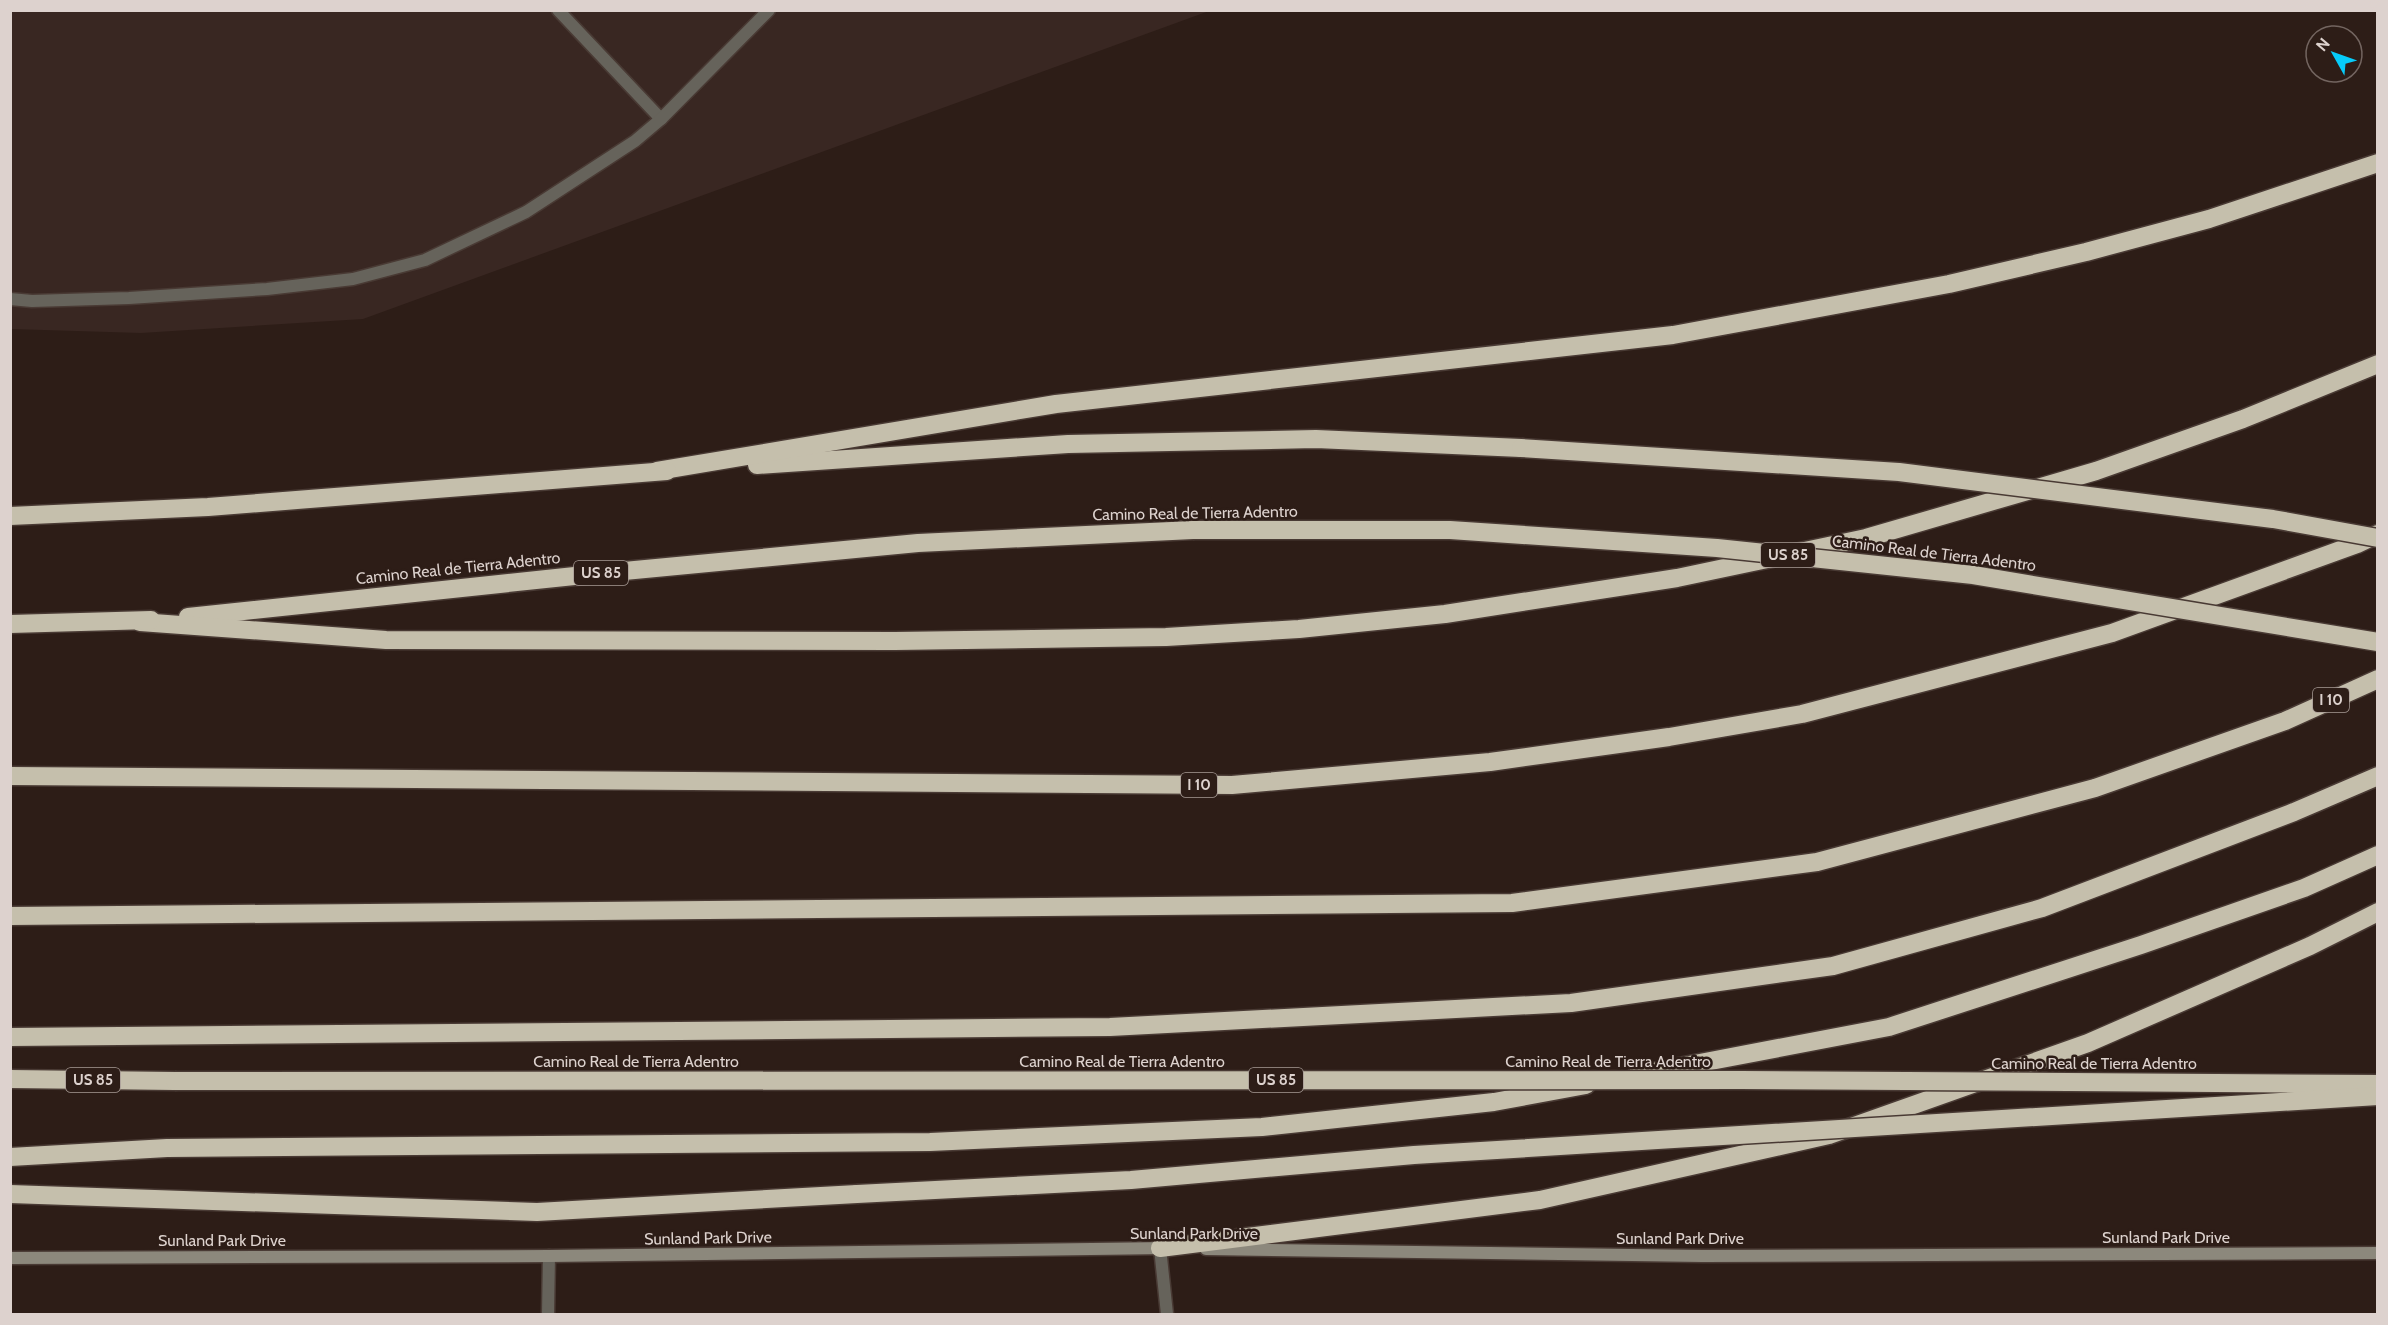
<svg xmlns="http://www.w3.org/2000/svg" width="2388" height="1325" viewBox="0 0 2388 1325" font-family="Cabin,sans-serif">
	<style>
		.commercial { fill: #392722 }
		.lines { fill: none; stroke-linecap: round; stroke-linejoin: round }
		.service-casing { stroke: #493a34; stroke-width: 15 }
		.minor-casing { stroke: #493a34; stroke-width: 15 }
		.secondary-casing { stroke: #493a34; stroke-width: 15 }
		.motorway-casing { stroke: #493a34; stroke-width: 21 }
		.service { stroke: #66635b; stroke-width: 12 }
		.minor { stroke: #66635b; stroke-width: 12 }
		.secondary { stroke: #8c887c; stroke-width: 12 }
		.motorway { stroke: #c5bfac; stroke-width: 18 }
		.motorway-bridge-casing { stroke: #493a34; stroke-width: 21; stroke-linecap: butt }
		.motorway-bridge { stroke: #c5bfac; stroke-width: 18 }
		.labels { text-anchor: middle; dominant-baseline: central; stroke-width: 5; stroke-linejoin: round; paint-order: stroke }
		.shield { fill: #2d1d17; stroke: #a89c97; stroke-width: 1.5 }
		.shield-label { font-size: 15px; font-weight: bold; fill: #ddd2ce }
		.street-label { font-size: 16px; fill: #ddd2ce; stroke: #2d1d17 }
	</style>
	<rect width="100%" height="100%" fill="#2d1d17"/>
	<!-- commercial -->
	<polygon class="commercial" points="11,11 1209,11 363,319 141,333 11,329"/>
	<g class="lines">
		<!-- service casing -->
		<g class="service-casing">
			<g id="service">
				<polyline points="558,10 661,119"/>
				<polyline points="10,299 32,301 129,298 267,289 353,279 425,260 526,212 635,141 661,119 769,10"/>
				<polyline points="1160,1248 1167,1314"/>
			</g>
		</g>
		<!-- minor casing -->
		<g class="minor-casing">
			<polyline id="minor" points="548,1314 549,1256"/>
		</g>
		<!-- secondary casing -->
		<g class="secondary-casing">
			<g id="secondary">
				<polyline points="1206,1249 1703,1256 2378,1253"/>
				<polyline points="10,1258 549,1256 1167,1248"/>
			</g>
		</g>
		<!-- motorway casing -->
		<g class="motorway-casing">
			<g id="motorway">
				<polyline points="757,465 1068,444 1316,439 1521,448"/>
				<polyline points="657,471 1056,404 1673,335 1949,284 2086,252 2209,219 2378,163"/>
				<polyline points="10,516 208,507 667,471"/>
				<polyline points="188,617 603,573 918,543 1193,530"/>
				<polyline points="140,622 386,640 895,641 1166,637 1299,629 1445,614 1677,578 1866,538 2096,471 2243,419 2378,364"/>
				<polyline points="10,624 151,620"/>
				<polyline points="10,776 1232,785 1490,762 1669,737 1802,714 2112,633 2357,544 2378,534"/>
				<polyline points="10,916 1512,903 1817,862 2095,788 2285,721 2378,679"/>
				<polyline points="10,1037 1110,1027 1571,1003 1833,966 2042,908 2294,812 2378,776"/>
				<polyline points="1637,1075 1889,1027 2141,945 2304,888 2378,855"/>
				<polyline points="10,1079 175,1081"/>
				<polyline points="10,1157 167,1148 930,1142 1262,1127 1494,1102 1586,1085"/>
				<polyline points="10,1194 537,1212 857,1194"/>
				<polyline points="1160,1248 1540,1200 1829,1135 2088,1043 2310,946 2378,912"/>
			</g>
		</g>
		<!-- service -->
		<use href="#service" class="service"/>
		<!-- minor -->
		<use href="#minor" class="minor"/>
		<!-- secondary -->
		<use href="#secondary" class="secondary"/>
		<!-- motorway -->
		<use href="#motorway" class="motorway"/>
		<!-- motorway-bridge casing -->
		<g class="motorway-bridge-casing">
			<g id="motorway-bridge">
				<polyline points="1521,448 1899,472 2273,519 2378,538"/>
				<polyline points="1193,530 1450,530 1717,548 1973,575 2378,642"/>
				<polyline points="175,1081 1741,1080 2378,1084"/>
				<polyline points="857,1194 1131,1180 1414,1155 2378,1096"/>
			</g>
		</g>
		<!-- motorway-bridge -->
		<use href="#motorway-bridge" class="motorway-bridge"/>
	</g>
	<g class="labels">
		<!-- shield labels -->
		<g class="shield">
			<rect x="1761" y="543" width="54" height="24" rx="4.5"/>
			<rect x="574" y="561" width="54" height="24" rx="4.5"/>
			<rect x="2313" y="688" width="36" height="24" rx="4.5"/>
			<rect x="1181" y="773" width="36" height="24" rx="4.5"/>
			<rect x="66" y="1068" width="54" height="24" rx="4.5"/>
			<rect x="1249" y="1068" width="54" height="24" rx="4.5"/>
		</g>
		<g class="shield-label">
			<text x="1788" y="555">US 85</text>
			<text x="601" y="573">US 85</text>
			<text x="2331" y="700">I 10</text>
			<text x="1199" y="785">I 10</text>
			<text x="93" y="1080">US 85</text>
			<text x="1276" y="1080">US 85</text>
		</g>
		<!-- street labels -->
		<g class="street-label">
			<text transform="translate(1195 513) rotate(-1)">Camino Real de Tierra Adentro</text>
			<text transform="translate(1934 553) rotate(7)">Camino Real de Tierra Adentro</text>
			<text transform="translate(458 568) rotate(-6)">Camino Real de Tierra Adentro</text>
			<text x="636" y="1061">Camino Real de Tierra Adentro</text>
			<text x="1122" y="1061">Camino Real de Tierra Adentro</text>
			<text x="1608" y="1061">Camino Real de Tierra Adentro</text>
			<text x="2094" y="1063">Camino Real de Tierra Adentro</text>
			<text x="1194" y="1233">Sunland Park Drive</text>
			<text x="2166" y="1237">Sunland Park Drive</text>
			<text transform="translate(708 1238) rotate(-1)">Sunland Park Drive</text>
			<text x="1680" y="1238">Sunland Park Drive</text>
			<text x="222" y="1240">Sunland Park Drive</text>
		</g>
	</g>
	<!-- border -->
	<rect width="2388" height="1325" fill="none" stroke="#ddd2ce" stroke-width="24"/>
	<!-- north arrow -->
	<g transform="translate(2334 54) rotate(310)"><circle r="28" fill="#2d1d17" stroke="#736560" stroke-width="1.5"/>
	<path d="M0-4.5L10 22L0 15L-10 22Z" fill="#07cbf9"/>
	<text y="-9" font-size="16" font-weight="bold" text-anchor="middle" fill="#ddd2ce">N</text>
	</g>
</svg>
